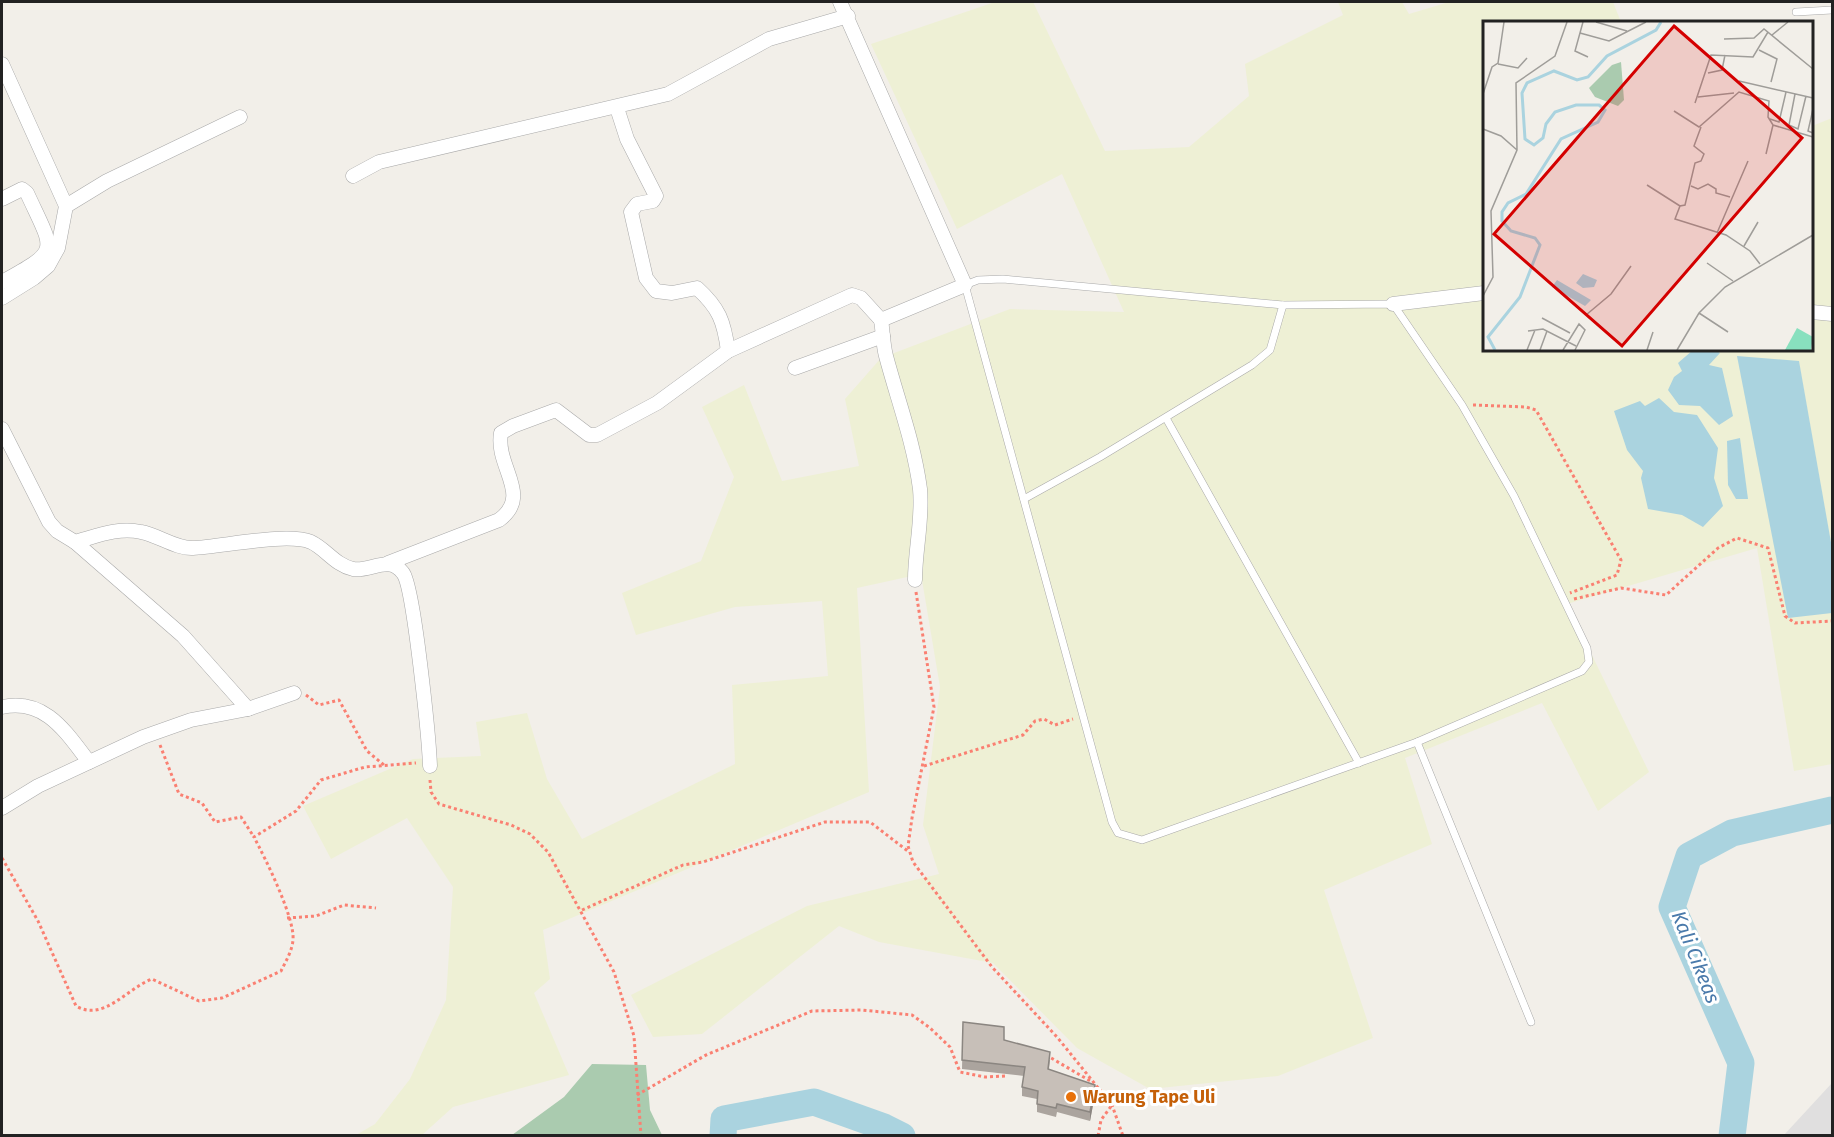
<svg xmlns="http://www.w3.org/2000/svg" width="1834" height="1137" viewBox="0 0 1834 1137" font-family="'Fira Sans',sans-serif">
	<style>
		.residential { fill: #e0dfdf }
		.farmland { fill: #eef0d5 }
		.cemetery { fill: #aacbaf }
		.water { fill: #aad3df }
		.lines { fill: none; stroke-linecap: round; stroke-linejoin: round }
		.river { stroke: #aad3df; stroke-width: 27 }
		.service-casing { stroke: #a9a9a9; stroke-width: 8 }
		.minor-casing { stroke: #a9a9a9; stroke-width: 15 }
		.path { stroke: #fa8072; stroke-width: 3; stroke-dasharray: 3 3; stroke-linecap: butt }
		.service { stroke: #fff; stroke-width: 7 }
		.minor { stroke: #fff; stroke-width: 14 }
		.wall { fill: #aba49e }
		.shaded-wall { fill: #8b8681 }
		.building { fill: #c7bfb8; stroke: #8b8681; stroke-width: 1.5 }
		.food-dot { fill: #e8710a; stroke: #fff; stroke-width: 2 }
		.labels { text-anchor: middle; dominant-baseline: central; stroke-width: 6; stroke-linejoin: round; paint-order: stroke }
		.food-label { font-size: 18px; font-weight: bold; fill: #c56008; stroke: #fff; text-anchor: start }
		.water-label { font-size: 20px; font-style: italic; fill: #4a7aab; stroke: #fff }
		.inset-river { fill: none; stroke: #aad3df; stroke-width: 3 }
		.inset-road { fill: none; stroke: #9f9d99; stroke-width: 1.5 }
		.view { fill: #d40000; fill-opacity: 0.15; stroke: #d40000; stroke-width: 3 }
		.inset-edge { fill: none; stroke: #222; stroke-width: 3 }
	</style>
	<rect width="100%" height="100%" fill="#f2efe9"/>
	<!-- residential -->
	<polygon class="residential" points="1832,1083 1832,1135 1784,1135"/>
	<!-- farmland -->
	<polygon class="farmland" points="995,2 1033,2 1105,151 1189,147 1249,96 1245,64 1343,15 1338,2 1402,2 1409,14 1449,2 1613,2 1621,22 1484,22 1484,350 1812,350 1812,126 1832,118 1832,764 1794,771 1757,548 1567,604 1649,772 1598,811 1542,703 1405,758 1432,844 1324,890 1373,1038 1278,1076 1150,1089 1077,1048 993,963 879,942 839,926 702,1034 653,1037 631,995 807,906 939,874 923,825 940,687 921,574 857,588 869,792 543,930 550,979 534,993 569,1075 453,1107 422,1135 356,1135 375,1124 410,1079 446,1000 453,887 407,818 331,859 303,806 413,759 481,756 476,722 527,713 547,779 582,839 735,764 732,685 828,676 822,601 735,607 636,635 622,593 701,561 734,477 702,407 744,385 782,481 859,466 845,399 881,358 1010,309 1124,312 1062,174 957,229 871,44"/>
	<!-- cemetery -->
	<polygon class="cemetery" points="592,1064 646,1065 650,1110 662,1135 512,1135 564,1097"/>
	<!-- water -->
	<g class="water">
		<polygon points="1693,350 1715,350 1720,353 1709,365 1722,368 1733,416 1719,425 1700,406 1679,405 1668,390 1674,377 1682,371 1678,363"/>
		<polygon points="1737,356 1799,361 1832,548 1832,613 1788,618"/>
		<polygon points="1659,398 1674,412 1697,415 1718,448 1714,478 1723,506 1703,527 1682,515 1648,509 1641,478 1643,471 1627,450 1614,411 1640,401 1645,406"/>
		<polygon points="1740,438 1748,499 1736,499 1728,485 1727,441"/>
	</g>
	<g class="lines">
		<!-- river -->
		<g class="river">
			<polyline points="723,1136 724,1119 814,1102 884,1127 902,1136"/>
			<polyline points="1732,1136 1741,1063 1672,907 1689,856 1732,833 1832,810"/>
		</g>
		<!-- service casing -->
		<g class="service-casing">
			<g id="service">
				<polyline points="1796,12 1832,10"/>
				<polygon points="1003,279 1283,305 1393,304 1462,405 1514,496 1587,648 1589,662 1582,671 1417,742 1142,840 1118,833 1112,822 965,285 978,280"/>
				<polyline points="1166,418 1359,763"/>
				<polyline points="1024,499 1100,457 1252,365 1270,350 1283,305"/>
				<polyline points="1417,742 1531,1022"/>
			</g>
		</g>
		<!-- minor casing -->
		<g class="minor-casing">
			<g id="minor">
				<polyline points="2,64 66,206 58,248 48,266 34,278 2,298"/>
				<path d="M 617,108 L 627,139 L 656,196 L 653,201 L 637,204 L 631,212 L 646,278 L 656,291 L 672,293 L 697,288 C 719,308 724,321 728,351"/>
				<polyline points="353,176 379,162 668,94 769,39 848,16"/>
				<path d="M 2,199 L 22,189 L 27,193 C 54,252 62,249 2,282"/>
				<polyline points="66,206 107,181 240,117"/>
				<polyline points="1393,304 1484,293"/>
				<polyline points="1812,312 1832,314"/>
				<path d="M 881,320 C 883,332 883,345 886,356 C 898,401 914,443 920,489 C 923,519 915,550 915,580"/>
				<polyline points="795,368 883,336"/>
				<path d="M 2,429 L 49,522 L 57,531 L 75,542 C 97,536 118,527 141,532 C 158,535 176,549 193,548 C 221,547 287,532 311,542 C 326,549 335,565 353,569 C 371,572 389,554 403,573 C 414,587 429,740 430,766"/>
				<polyline points="75,542 183,636 248,709"/>
				<path d="M 388,563 L 499,520 C 533,495 495,467 501,433 L 513,426 L 556,410 L 589,435 L 597,435 L 657,403 L 728,351 L 852,295 L 861,298 L 881,320 L 965,285 L 840,2"/>
				<path d="M 2,707 C 45,698 65,731 89,762"/>
				<polyline points="2,808 38,786 143,737 191,720 248,709 294,693"/>
			</g>
		</g>
		<!-- path -->
		<g class="path">
			<polyline points="1473,405 1526,407 1536,410 1621,560 1617,575 1570,593"/>
			<polyline points="916,592 934,707 912,818 908,846 913,862 992,967 1057,1037 1112,1105 1123,1136"/>
			<polyline points="1574,599 1621,588 1666,595 1718,548 1737,538 1768,548 1785,616 1795,623 1832,621"/>
			<polyline points="306,695 319,705 339,700 367,751 384,765"/>
			<polyline points="160,745 179,794 202,803 215,822 241,817 254,837"/>
			<polyline points="924,766 1023,735 1035,721 1044,719 1055,725 1073,719"/>
			<polyline points="430,780 431,792 439,804 511,825 530,834 548,852 614,972 634,1036 641,1136"/>
			<path d="M 2,858 L 38,921 L 76,1006 C 104,1022 126,989 152,979 L 199,1001 L 222,998 L 281,971 C 286,961 292,951 293,940 C 295,918 265,858 254,837 L 296,811 L 321,780 L 365,767 L 416,763"/>
			<polyline points="582,910 683,865 703,862 825,822 870,822 909,852"/>
			<polyline points="287,918 316,916 344,905 376,908"/>
			<polyline points="1046,1055 1092,1082"/>
			<polyline points="637,1095 706,1055 812,1011 862,1010 912,1015 930,1028 950,1047 960,1072 985,1077 1005,1076 1006,1070"/>
			<polyline points="1098,1136 1101,1120 1112,1105"/>
		</g>
		<!-- service -->
		<use href="#service" class="service"/>
		<!-- minor -->
		<use href="#minor" class="minor"/>
	</g>
	<!-- wall -->
	<polygon class="wall" points="963,1022 1050,1060 1049,1069 1095,1094 1090,1121 1057,1112 1056,1117 1037,1112 1037,1099 1022,1096 1022,1087 1024,1076 962,1069"/>
	<!-- shaded-wall -->
	<polygon class="shaded-wall" points="1095,1085 1095,1094 1090,1121 1090,1112"/>
	<!-- building -->
	<polygon class="building" points="963,1022 1004,1027 1004,1040 1050,1052 1048,1069 1095,1085 1090,1112 1057,1104 1056,1108 1037,1104 1038,1091 1022,1087 1025,1067 962,1060"/>
	<!-- markers -->
	<circle class="food-dot" cx="1071" cy="1097" r="6"/>
	<g class="labels">
		<!-- food labels -->
		<g class="food-label">
			<text x="1083" y="1097">Warung Tape Uli</text>
		</g>
		<!-- water labels -->
		<g class="water-label">
			<text transform="translate(1696 957) rotate(68)">Kali Cikeas</text>
		</g>
	</g>
	<!-- overview -->
	<g transform="translate(1483 21)">
		<rect width="330" height="330" fill="#f2efe9"/>
		<path d="M 138,41 L 141,79 L 135,85 L 112,76 L 106,67 L 129,44 Z" fill="#aacbaf"/>
		<path d="M 314,307 L 330,316 L 328,329 L 302,329 Z" fill="#88e0be"/>
		<path d="M 100,253 L 114,259 L 111,266 L 100,267 L 93,262 ZM 74,259 L 108,279 L 102,285 L 69,266 Z" fill="#aad3df"/>
		<path class="inset-river" d="M 12,329 L 5,316 L 37,276 L 57,224 L 52,217 L 28,210 L 19,200 L 19,191 L 25,182 L 43,173 L 78,118 L 115,101 L 122,89 L 116,84 L 93,84 L 72,91 L 63,103 L 60,117 L 51,124 L 42,118 L 39,72 L 44,62 L 71,50 L 94,59 L 105,56 L 124,35 L 173,9 L 178,1"/>
		<path class="inset-road" d="M 100,1 L 92,30 L 105,36M 113,1 L 144,10M 97,12 L 126,20 L 163,1M 289,14 L 305,1M 241,18 L 271,17 L 281,8 L 330,48M 276,29 L 294,38 L 288,61M 15,43 L 35,47 L 44,37M 225,52 L 239,49 L 242,34M 256,60 L 330,77M 0,73 L 9,46 L 15,42 L 21,1M 312,73 L 306,104 L 315,108 L 323,75M 215,76 L 251,72M 212,82 L 228,34 L 270,36 L 285,11M 330,88 L 325,110 L 330,112M 191,90 L 216,106 L 256,71 L 286,80 L 285,96 L 290,104 L 330,116M 287,98 L 296,101 L 303,71M 218,106 L 211,125 L 221,133 L 218,140 L 212,142 L 202,184 L 197,185 L 192,198 L 243,214 L 267,230 L 277,243M 0,108 L 18,115 L 34,129M 283,133 L 290,104M 164,164 L 197,185M 208,165 L 215,168 L 225,163 L 233,168 L 233,172 L 247,176M 234,212 L 265,140M 261,225 L 275,201M 224,242 L 250,260M 0,275 L 10,256 L 8,190 L 34,129 L 33,62 L 72,35 L 84,1M 216,292 L 245,311M 103,294 L 128,273 L 148,245M 59,297 L 87,312M 45,310 L 60,308 L 93,325M 44,329 L 52,309M 57,329 L 64,310M 80,329 L 96,303 L 102,309 L 92,329M 164,329 L 170,311M 194,329 L 216,292 L 242,266 L 330,214"/>
		<path class="view" d="M 191,5 L 319,117 L 139,325 L 11,213 Z"/>
		<rect width="330" height="330" class="inset-edge"/>
	</g>
	<!-- border -->
	<rect width="1834" height="1137" fill="none" stroke="#222222" stroke-width="6"/>
</svg>
